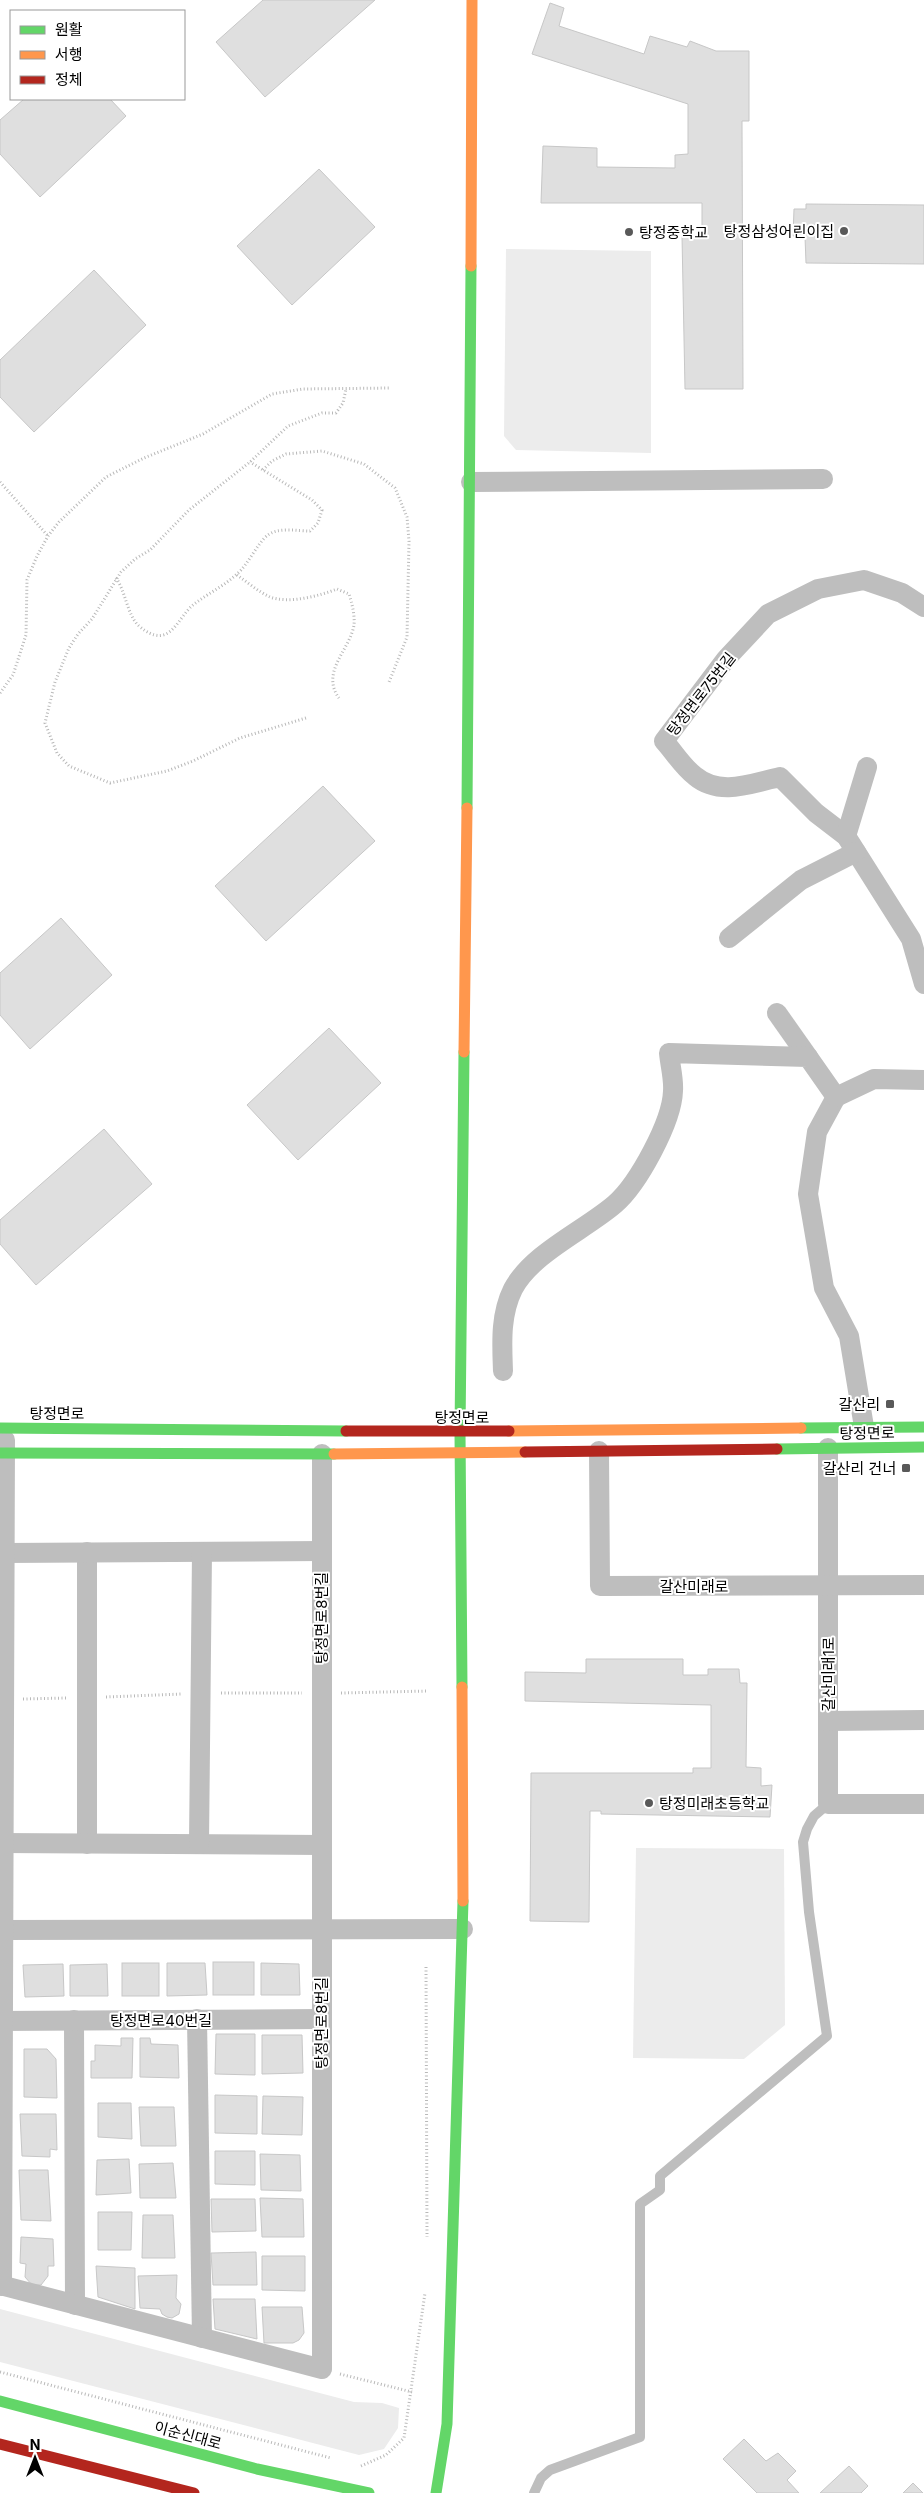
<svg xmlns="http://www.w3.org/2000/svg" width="924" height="2493" viewBox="0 0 924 2493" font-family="Inter,'Noto Sans KR',sans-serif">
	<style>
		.green { fill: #ececec }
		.building { fill: #dfdfdf; stroke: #c7c7c7 }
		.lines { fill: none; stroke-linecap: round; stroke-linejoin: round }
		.path { stroke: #b9b9b9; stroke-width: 3; stroke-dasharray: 1 2.5; stroke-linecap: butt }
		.lane { stroke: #bebebe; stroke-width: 10 }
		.street { stroke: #bebebe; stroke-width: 20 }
		.fast { stroke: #63d668; stroke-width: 11 }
		.slow { stroke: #ff974d; stroke-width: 11 }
		.jam { stroke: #b3261e; stroke-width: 11 }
		.poi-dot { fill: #595959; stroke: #fff; stroke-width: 2 }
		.labels { text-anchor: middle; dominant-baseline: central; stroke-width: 4; stroke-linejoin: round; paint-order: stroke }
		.poi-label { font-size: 15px; fill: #000; stroke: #fff; text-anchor: end }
		.street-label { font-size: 15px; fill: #000; stroke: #fff }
	</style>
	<rect width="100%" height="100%" fill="#fff"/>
	<!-- green -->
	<g class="green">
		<polygon points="506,249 651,251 651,453 516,450 504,436"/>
		<polygon points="636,1848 784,1849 785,2025 744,2059 633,2058"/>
		<polygon points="0,2309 354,2402 382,2403 399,2408 398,2428 384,2449 359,2455 0,2362"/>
	</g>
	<!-- building -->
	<g class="building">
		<polygon points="263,0 375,0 265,97 216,42"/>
		<polygon points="550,3 564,8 559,26 644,54 650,36 687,47 690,41 716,51 749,51 749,121 742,121 743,389 685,389 682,236 702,236 702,203 541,203 543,146 597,148 597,167 675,168 675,155 688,154 688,104 532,54"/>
		<polygon points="24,99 110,99 126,116 40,197 0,154 0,120"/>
		<polygon points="319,169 375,227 292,305 237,246"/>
		<polygon points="806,204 924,205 924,264 806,263 805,237 793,236 794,209 806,209"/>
		<polygon points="94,270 146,325 34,432 0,397 0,360"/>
		<polygon points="323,786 375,841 266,941 215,886"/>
		<polygon points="61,918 112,975 30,1049 0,1015 0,973"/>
		<polygon points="329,1028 381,1083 298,1160 247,1105"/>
		<polygon points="104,1129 152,1184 36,1285 0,1244 0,1220"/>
		<polygon points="586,1659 683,1659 683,1675 708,1675 708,1669 739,1669 740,1683 747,1683 746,1767 761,1768 761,1786 772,1785 770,1817 601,1814 601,1811 590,1811 589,1922 530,1921 531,1773 693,1773 693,1768 711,1768 711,1705 525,1701 525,1672 586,1673"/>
		<rect x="213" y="1962" width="41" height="33"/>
		<rect x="122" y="1963" width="37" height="33"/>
		<polygon points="167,1963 205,1963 207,1995 167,1996"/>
		<polygon points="261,1963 299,1964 300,1995 261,1995"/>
		<polygon points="63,1964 64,1996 25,1997 23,1965"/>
		<polygon points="107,1964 108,1996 70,1996 70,1965"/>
		<polygon points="216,2034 255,2034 255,2075 215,2074"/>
		<polygon points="262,2035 302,2035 303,2073 262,2074"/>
		<polygon points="121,2038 133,2038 132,2078 91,2078 91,2061 95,2061 95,2045 121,2046"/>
		<polygon points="140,2038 150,2038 151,2044 178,2045 179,2078 140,2077"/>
		<polygon points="24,2049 47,2049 56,2059 57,2098 24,2097"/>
		<polygon points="215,2095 257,2096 257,2134 215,2133"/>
		<polygon points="263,2096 303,2097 302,2135 262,2134"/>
		<polygon points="98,2103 131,2103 132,2139 98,2137"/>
		<polygon points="139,2107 174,2107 176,2146 141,2146"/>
		<polygon points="20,2114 56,2114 57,2150 50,2149 50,2157 22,2156"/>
		<polygon points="215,2151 255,2151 255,2185 215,2184"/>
		<polygon points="260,2154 300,2155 301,2191 261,2190"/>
		<polygon points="129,2159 131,2193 96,2195 97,2160"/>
		<polygon points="173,2163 176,2198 140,2198 139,2164"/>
		<polygon points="19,2170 48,2170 51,2221 21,2220"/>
		<polygon points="260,2198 303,2199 304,2237 262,2237"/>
		<polygon points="211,2199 255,2199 256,2231 212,2232"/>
		<polygon points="98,2212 132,2212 131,2250 98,2250"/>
		<polygon points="143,2215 173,2215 175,2258 142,2258"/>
		<polygon points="21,2237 53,2239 54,2266 48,2266 48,2276 41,2285 32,2285 25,2277 26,2264 20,2263"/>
		<polygon points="256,2252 257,2285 213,2285 211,2253"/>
		<polygon points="262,2256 305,2256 305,2291 262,2290"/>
		<polygon points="96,2266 135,2268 135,2309 98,2297"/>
		<polygon points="177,2275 176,2298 181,2304 179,2314 172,2318 167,2317 162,2314 160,2309 140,2308 138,2276"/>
		<polygon points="213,2299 255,2299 257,2339 215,2329"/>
		<polygon points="262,2307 302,2307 304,2333 299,2340 293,2343 264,2343"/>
		<polygon points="744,2439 766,2461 778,2453 796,2471 787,2480 799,2493 757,2493 723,2459"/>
		<polygon points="849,2466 868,2486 861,2493 820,2493"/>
		<polygon points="913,2483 923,2493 903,2493"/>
	</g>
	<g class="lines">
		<!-- path -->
		<g class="path">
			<polyline points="263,470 272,461 286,454 322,451 364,464 395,488 407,517 409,541 407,637 389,682"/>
			<polyline points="0,482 48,536"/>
			<path d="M 237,575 C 247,582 259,592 270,597 C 289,604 319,596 337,589 L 349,594 C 352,603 355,616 354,625 C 350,650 320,672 339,698"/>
			<path d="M 116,578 C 126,592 127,615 139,626 C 170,652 177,618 193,605 C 207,594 224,586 237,574 C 248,565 258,542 268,535 C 278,527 298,531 310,531 L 318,523 L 322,510 L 312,500 L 250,462"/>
			<polyline points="0,693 13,675 26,635 27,580 37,556 48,536 59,522 106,477 144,458 203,434 272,394 303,389 391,388"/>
			<polyline points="306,718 240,738 193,761 167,771 110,783 69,766 57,753 45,723 55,682 69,648 78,634 92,619 121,572 135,559 150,550 189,510 250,462 288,426 322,413 336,413 343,403 346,389"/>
			<polyline points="221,1693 302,1693"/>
			<polyline points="341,1693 428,1691"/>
			<polyline points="106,1697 182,1694"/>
			<polyline points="23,1699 67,1698"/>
			<polyline points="426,1967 427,2237"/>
			<polyline points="0,2372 331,2458"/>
			<polyline points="340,2374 412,2392"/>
			<polyline points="361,2466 386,2455 404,2438 425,2293"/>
		</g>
		<!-- lane -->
		<polyline class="lane" points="534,2493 541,2478 550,2470 640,2437 640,2204 660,2190 660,2176 827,2036 809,1912 803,1842 807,1829 814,1816 828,1804"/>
		<!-- street -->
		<g class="street">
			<polyline points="471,482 823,479"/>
			<path d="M 924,607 L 902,593 L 864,580 L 818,589 L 768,614 L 726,659 L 664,741 C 674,752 683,767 695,776 C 720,797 752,783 780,777 L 816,813 L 846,836 L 911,939 L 924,984"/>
			<polyline points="846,836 867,767"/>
			<polyline points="729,938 801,880 856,852"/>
			<polyline points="777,1013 808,1057"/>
			<polyline points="836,1097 817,1132 808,1194 824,1288 849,1336 864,1427"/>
			<path d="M 503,1371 C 502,1344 500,1315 513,1289 C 532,1253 585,1230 615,1204 C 638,1184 672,1122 673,1091 C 674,1079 670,1065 669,1053 L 808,1057 L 836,1097 L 874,1079 L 924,1080"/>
			<polyline points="828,1448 828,1804 924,1804"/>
			<polyline points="599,1451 600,1586 924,1585"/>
			<polyline points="87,1552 87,1844"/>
			<polyline points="4,1553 322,1551"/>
			<polyline points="828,1721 924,1720"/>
			<polyline points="0,1843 321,1845"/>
			<polyline points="199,1844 202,1552"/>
			<polyline points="0,1930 463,1929"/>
			<polyline points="197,2019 202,2338"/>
			<polyline points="74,2020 75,2305"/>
			<polyline points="0,2021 321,2019"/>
			<polyline points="0,2285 322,2369 322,1454"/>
			<polyline points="2,2286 5,1440"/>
		</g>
		<!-- fast -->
		<g class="fast">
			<polyline points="467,808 471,266"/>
			<polyline points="0,1428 346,1431"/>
			<polyline points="801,1428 924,1427"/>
			<polyline points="777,1449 924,1447"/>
			<polyline points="0,1453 334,1454"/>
			<polyline points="462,1687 460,1432 464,1052"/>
			<polyline points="0,2401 257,2469 369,2493"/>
			<polyline points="436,2493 447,2424 463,1901"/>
		</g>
		<!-- slow -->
		<g class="slow">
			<polyline points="471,266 472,0"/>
			<polyline points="464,1052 467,808"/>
			<polyline points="509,1431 801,1428"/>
			<polyline points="334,1454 525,1452"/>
			<polyline points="462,1687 463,1901"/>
		</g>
		<!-- jam -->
		<g class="jam">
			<polyline points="346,1431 509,1431"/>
			<polyline points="525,1452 777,1449"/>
			<polyline points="0,2444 194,2493"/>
		</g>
	</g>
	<!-- markers -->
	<g class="poi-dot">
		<circle cx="844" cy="231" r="5"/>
		<circle cx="629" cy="232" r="5"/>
		<rect x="885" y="1399" width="10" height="10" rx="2.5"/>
		<rect x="901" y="1463" width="10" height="10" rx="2.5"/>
		<circle cx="649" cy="1803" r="5"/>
	</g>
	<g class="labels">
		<!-- poi labels -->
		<g class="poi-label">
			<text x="834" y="231">탕정삼성어린이집</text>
			<text x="639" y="232" text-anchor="start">탕정중학교</text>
			<text x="880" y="1404">갈산리</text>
			<text x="896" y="1468">갈산리 건너</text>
			<text x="659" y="1803" text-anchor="start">탕정미래초등학교</text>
		</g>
		<!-- street labels -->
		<g class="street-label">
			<text transform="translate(701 694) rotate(-52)">탕정면로75번길</text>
			<text x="57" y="1413">탕정면로</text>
			<text x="462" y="1417">탕정면로</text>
			<text transform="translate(867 1433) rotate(-1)">탕정면로</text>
			<text x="694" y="1586">갈산미래로</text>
			<text transform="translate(321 1618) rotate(-90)">탕정면로8번길</text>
			<text transform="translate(828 1674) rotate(-90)">갈산미래1로</text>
			<text x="161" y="2020">탕정면로40번길</text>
			<text transform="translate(321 2023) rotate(-90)">탕정면로8번길</text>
			<text transform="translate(188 2435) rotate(15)">이순신대로</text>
		</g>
	</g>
	<!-- legend -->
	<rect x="10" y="10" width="175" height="90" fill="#ffffff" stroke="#999999"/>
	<rect x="20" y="26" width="25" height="8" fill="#63d668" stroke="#999999"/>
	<text x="55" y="35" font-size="15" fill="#000000">원활</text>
	<rect x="20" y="51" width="25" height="8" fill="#ff974d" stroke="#999999"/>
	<text x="55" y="60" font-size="15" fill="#000000">서행</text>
	<rect x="20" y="76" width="25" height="8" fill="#b3261e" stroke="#999999"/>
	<text x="55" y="85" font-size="15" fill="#000000">정체</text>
	<!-- north arrow -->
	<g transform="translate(35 2458)" stroke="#ffffff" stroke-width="4" paint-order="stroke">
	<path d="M0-4L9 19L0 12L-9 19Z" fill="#000000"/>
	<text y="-8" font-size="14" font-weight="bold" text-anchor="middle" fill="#000000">N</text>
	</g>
</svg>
